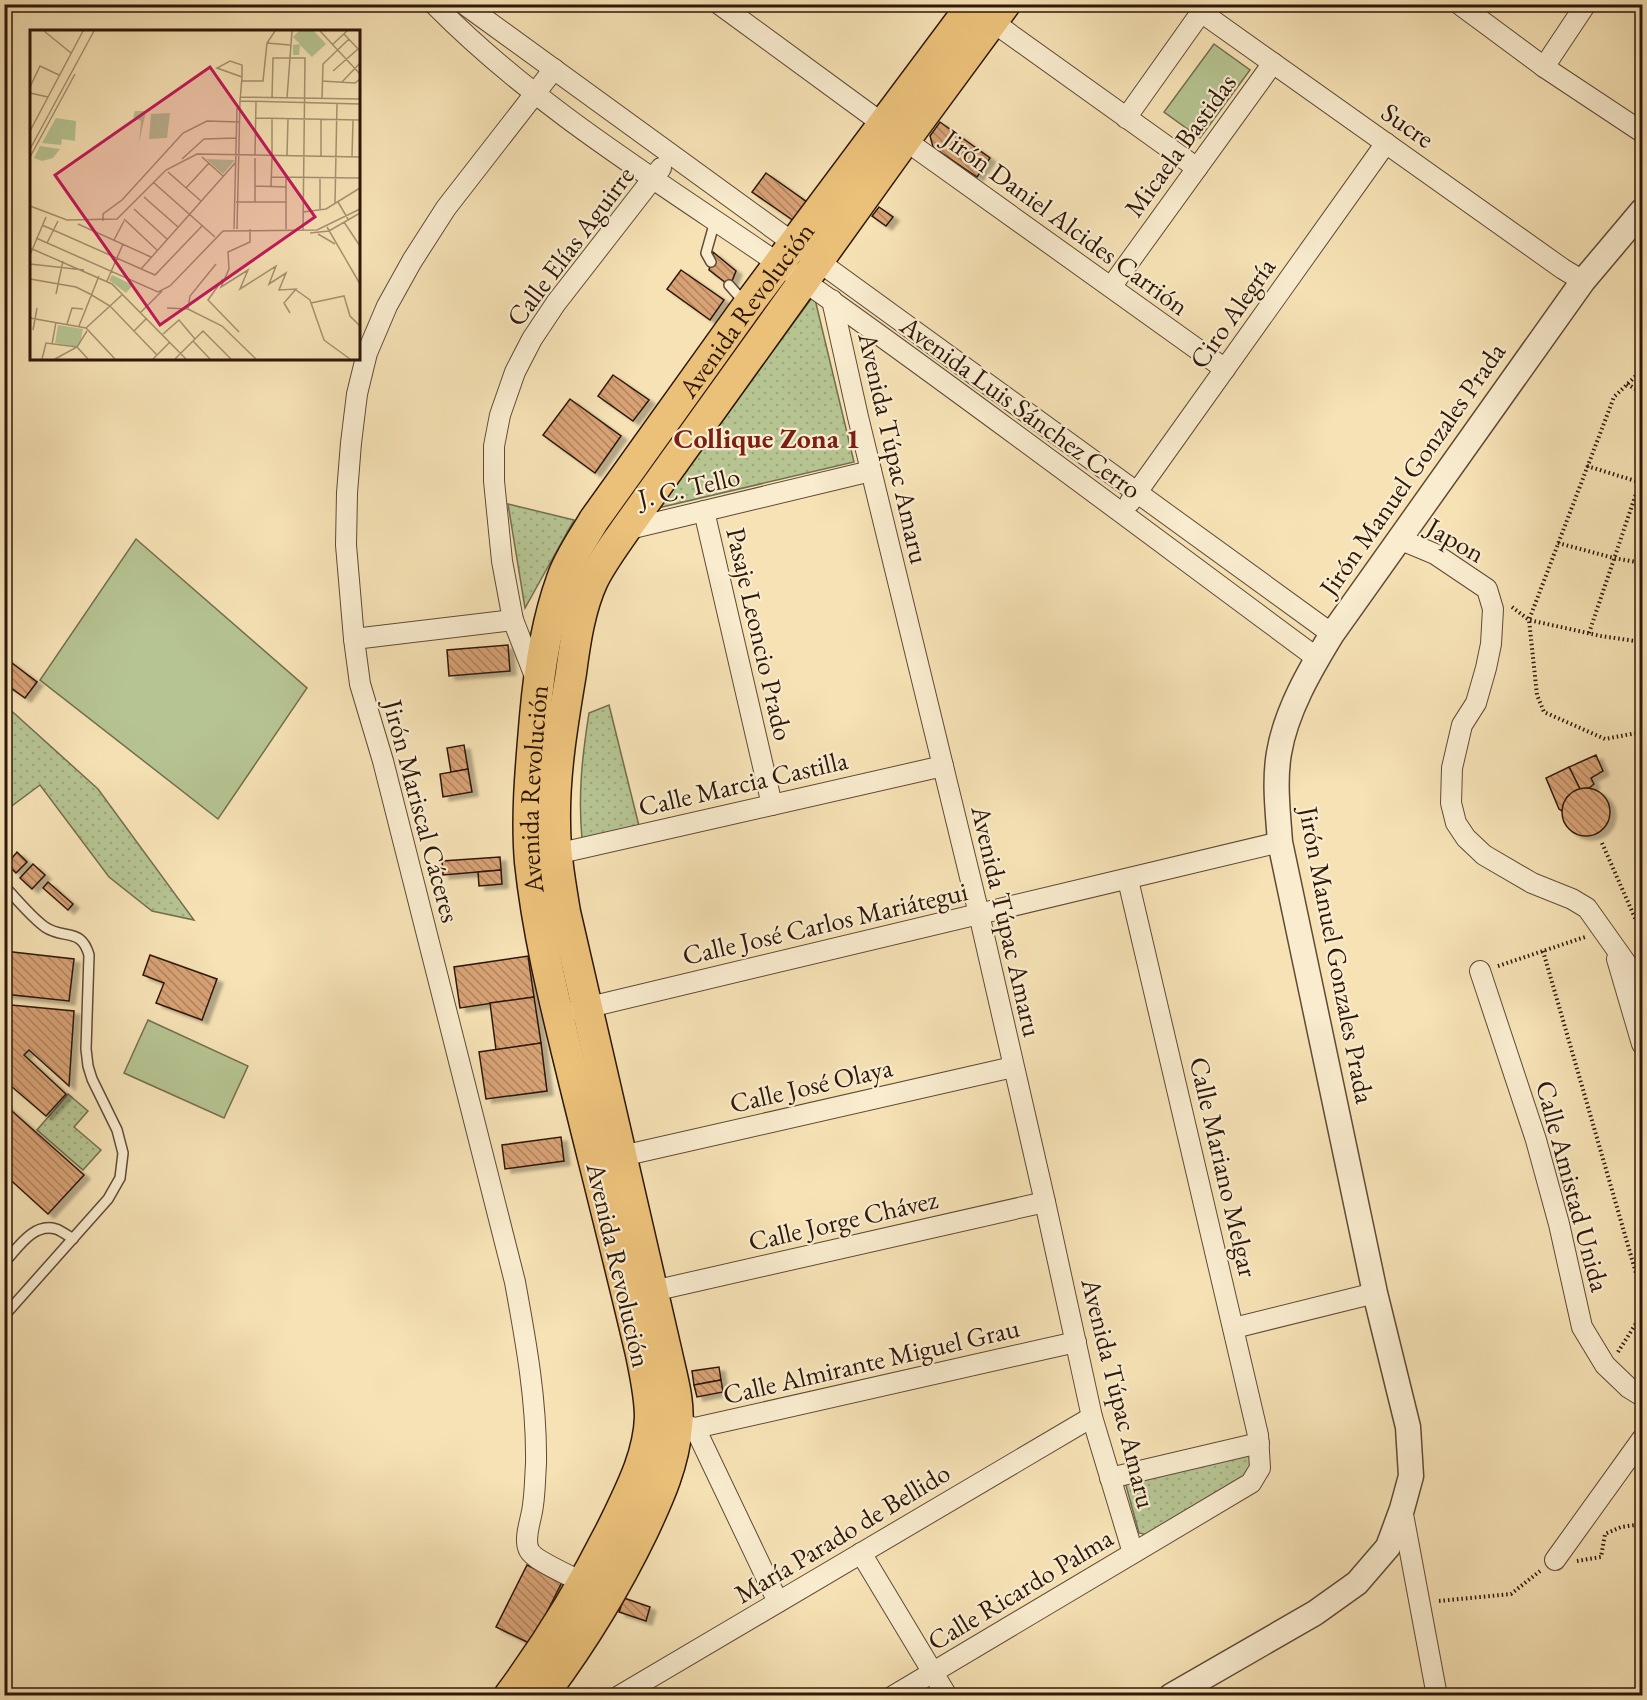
<svg xmlns="http://www.w3.org/2000/svg" width="1647" height="1700" viewBox="0 0 1647 1700" font-family="'EB Garamond',serif">
	<style>
		.grass { fill: #b6c492; stroke: #726e4e; stroke-width: 1.5 }
		.park { fill: url(#park-dots); stroke: #726e4e; stroke-width: 1.5 }
		.building { fill: url(#building-back-hatch); stroke: #2e170b; stroke-width: 1.5; filter: url(#shadow) }
		.lines { fill: none; stroke-linecap: round; stroke-linejoin: round }
		.service-casing { stroke: #604a36; stroke-width: 12 }
		.minor-casing { stroke: #604a36; stroke-width: 22 }
		.tertiary-casing { stroke: #604a36; stroke-width: 27 }
		.primary-casing { stroke: #2e170b; stroke-width: 33 }
		.path { stroke: #2e170b; stroke-width: 4; stroke-dasharray: 1.5 3; stroke-linecap: butt }
		.service { stroke: #f9eccf; stroke-width: 9 }
		.minor { stroke: #f9eccf; stroke-width: 20 }
		.tertiary { stroke: #f9eccf; stroke-width: 24 }
		.primary { stroke: #ebc17a; stroke-width: 30 }
		.labels { text-anchor: middle; dominant-baseline: central; stroke-width: 4.5; stroke-linejoin: round; paint-order: stroke }
		.street-label { font-size: 27px; fill: #2e170b; stroke: #f9eccf }
		.neighbourhood-label { font-size: 28px; font-weight: bold; fill: #7a1f14; stroke: #f9eccf }
		.inset-road { fill: none; stroke: #a69171; stroke-width: 1.5 }
		.view { fill: #c2185b; fill-opacity: 0.15; stroke: #c2185b; stroke-width: 3 }
		.inset-edge { fill: none; stroke: #2e170b; stroke-width: 3 }
	</style>
	<defs>
		<pattern id="park-dots" width="8" height="8" patternUnits="userSpaceOnUse" patternTransform="scale(1.5)"><rect width="8" height="8" fill="#b6c492"/><path d="M2 2h.1M6 6h.1" fill="none" stroke="#9da87d" stroke-width="1.8" stroke-linecap="round"/></pattern>
		<pattern id="building-back-hatch" width="6" height="6" patternUnits="userSpaceOnUse" patternTransform="scale(1.5)"><rect width="6" height="6" fill="#d8a275"/><path d="M-1 5l2 2M0 0l6 6M5-1l2 2" fill="none" stroke="#b0835e"/></pattern>
		<filter id="shadow"><feDropShadow dx="6" dy="4" stdDeviation="1.5" flood-color="#0004"/></filter>
	</defs>
	<rect width="100%" height="100%" fill="#f6e2b5"/>
	<filter id="stains"><feTurbulence type="fractalNoise" baseFrequency=".00333" numOctaves="4"/><feColorMatrix values="0 0 0 0 .2 0 0 0 0 .09 0 0 0 0 .02 0 0 0 .5 -.17"/></filter>
	<radialGradient id="worn" r=".72"><stop offset=".6" stop-color="#630" stop-opacity="0"/><stop offset="1" stop-color="#630" stop-opacity=".3"/></radialGradient>
	<!-- grass -->
	<g class="grass">
		<polygon points="1214,44 1250,70 1200,138 1164,112"/>
		<polygon points="136,539 307,688 218,819 40,680"/>
		<polygon points="148,1020 248,1066 224,1118 124,1073"/>
	</g>
	<!-- park -->
	<g class="park">
		<polygon points="814,295 854,462 658,508"/>
		<polygon points="508,504 574,520 525,608"/>
		<polygon points="5,705 98,789 194,920 152,911 109,877 40,785 5,811"/>
		<path d="M 609,705 L 639,826 L 582,839 C 578,795 582,757 589,713 Z"/>
		<polygon points="68,1094 88,1111 74,1127 101,1150 83,1170 37,1130"/>
		<polygon points="1254,1449 1253,1472 1147,1535 1139,1533 1125,1482"/>
	</g>
	<!-- building -->
	<g class="building">
		<polygon points="940,122 990,158 977,177 933,147 930,136"/>
		<polygon points="766,173 807,202 794,221 752,192"/>
		<polygon points="879,207 893,217 886,226 872,216"/>
		<polygon points="713,252 736,271 730,286 709,270"/>
		<polygon points="681,270 724,300 710,320 667,289"/>
		<polygon points="613,375 649,400 633,421 598,396"/>
		<polygon points="570,399 621,436 595,473 543,435"/>
		<polygon points="508,645 510,671 449,676 447,650"/>
		<polygon points="4,657 37,682 25,698 4,683"/>
		<polygon points="464,745 468,769 451,772 447,748"/>
		<polygon points="1596,755 1603,771 1591,778 1594,784 1589,788 1580,789 1569,767"/>
		<polygon points="1569,767 1580,789 1567,797 1562,811 1559,809 1546,778"/>
		<polygon points="468,769 472,792 443,797 440,774"/>
		<circle cx="1586" cy="812" r="24"/>
		<polygon points="17,852 27,862 16,873 7,864"/>
		<polygon points="500,857 501,870 443,875 442,861"/>
		<polygon points="33,864 45,875 32,889 20,878"/>
		<polygon points="501,870 502,884 479,886 478,872"/>
		<polygon points="48,882 73,904 68,910 43,888"/>
		<polygon points="4,951 74,959 69,1001 4,994"/>
		<polygon points="150,955 217,979 202,1020 156,1003 164,983 143,975"/>
		<polygon points="528,956 534,997 460,1008 454,967"/>
		<polygon points="534,997 541,1043 496,1050 490,1003"/>
		<polygon points="11,1005 74,1011 69,1086 29,1050 24,1055 66,1094 46,1116 4,1080 4,1040"/>
		<polygon points="541,1043 547,1091 486,1099 479,1052"/>
		<polygon points="4,1104 84,1175 48,1214 4,1174"/>
		<polygon points="561,1137 564,1161 505,1169 502,1145"/>
		<polygon points="719,1367 721,1380 694,1385 692,1371"/>
		<polygon points="721,1380 723,1392 697,1397 694,1385"/>
		<polygon points="527,1565 562,1582 531,1644 496,1627"/>
		<polygon points="624,1598 650,1607 646,1621 619,1612"/>
	</g>
	<g class="lines">
		<!-- service casing -->
		<g class="service-casing">
			<g id="service">
				<polyline points="711,262 706,253 715,221"/>
				<polyline points="729,285 745,303"/>
				<path d="M 4,886 C 17,899 30,916 45,927 C 64,940 81,927 89,955 L 86,1049 L 88,1066 L 92,1079 L 117,1130 L 123,1153 L 120,1178 L 108,1199 L 4,1316"/>
				<path d="M 4,1263 C 17,1249 33,1222 56,1229 C 62,1231 68,1236 73,1239"/>
			</g>
		</g>
		<!-- minor casing -->
		<g class="minor-casing">
			<g id="minor">
				<path d="M 434,4 C 550,122 699,205 832,301 C 996,418 1156,539 1317,658"/>
				<polyline points="464,4 1332,634"/>
				<polyline points="719,4 883,124"/>
				<polyline points="1459,4 1544,67 1642,132"/>
				<polyline points="1201,12 1563,269 1583,281"/>
				<polyline points="993,22 1197,168"/>
				<polyline points="1544,67 1586,4"/>
				<path d="M 554,69 L 446,208 L 412,261 L 387,306 L 367,353 L 357,394 L 351,443 L 347,493 L 346,545 L 354,639 L 360,684 L 383,761 L 515,1282 C 526,1342 537,1402 536,1464 C 535,1478 535,1492 533,1505 C 532,1518 523,1538 529,1550 C 534,1561 572,1576 583,1583"/>
				<polyline points="1126,118 1207,4"/>
				<polyline points="905,140 1225,369"/>
				<polyline points="1111,287 1273,63"/>
				<polyline points="832,300 858,417 979,914 1045,1202 1092,1417 1133,1553"/>
				<polyline points="1130,502 1386,143"/>
				<polyline points="704,511 772,805"/>
				<polyline points="625,530 871,471"/>
				<polyline points="1399,539 1435,554 1487,589 1493,609 1491,644 1486,668 1476,703 1462,725 1452,768 1451,803 1456,823 1466,838 1484,855 1532,883 1572,899 1587,908 1636,977 1642,989"/>
				<polyline points="354,639 513,620"/>
				<polyline points="536,679 513,620 502,561 494,481 494,446 500,415 515,372 532,339 556,303 661,168"/>
				<polyline points="556,854 943,766"/>
				<polyline points="1617,959 1642,1044"/>
				<polyline points="1480,971 1536,1140 1559,1224 1582,1327 1605,1365 1629,1388 1642,1396"/>
				<polyline points="577,1010 1280,842"/>
				<polyline points="622,1156 1013,1067"/>
				<polyline points="653,1291 1045,1202"/>
				<polyline points="1234,1328 1375,1293"/>
				<polyline points="678,1423 695,1428 1076,1342"/>
				<polyline points="695,1428 778,1602"/>
				<polyline points="1110,1478 1259,1443"/>
				<polyline points="1402,1509 1437,1696"/>
				<polyline points="861,1553 947,1696"/>
				<polyline points="1555,1560 1642,1439"/>
				<polyline points="619,1696 1092,1417"/>
				<polyline points="893,1696 1251,1483 1260,1468 1258,1435 1128,880"/>
			</g>
		</g>
		<!-- tertiary casing -->
		<g class="tertiary-casing">
			<path id="tertiary" d="M 1171,1696 L 1315,1613 L 1357,1583 L 1388,1547 L 1402,1509 L 1411,1476 L 1408,1427 L 1375,1293 L 1280,842 C 1278,813 1274,782 1279,753 C 1286,711 1310,670 1332,634 L 1583,281 L 1642,211"/>
		</g>
		<!-- primary casing -->
		<g class="primary-casing">
			<g id="primary">
				<path id="s1" d="M 509,1696 C 551,1639 587,1580 618,1516 C 633,1485 649,1452 650,1417 C 650,1396 645,1374 641,1354 C 620,1264 597,1174 575,1085 C 557,1011 538,938 530,862 C 526,815 531,765 535,717 C 539,671 546,623 562,579 C 569,558 583,539 594,520 L 748,305 L 973,4"/>
				<path d="M 542,1696 C 581,1644 615,1589 643,1531 C 659,1497 674,1464 677,1426 C 680,1403 672,1377 667,1354 L 565,912 C 560,882 555,853 555,822 C 554,773 563,721 571,673 C 575,642 580,608 593,580 C 602,562 614,546 625,530 L 905,140 L 1005,4"/>
			</g>
		</g>
		<!-- path -->
		<g class="path">
			<polyline points="1642,370 1614,397 1529,620 1537,695 1544,712 1605,739 1642,732"/>
			<polyline points="1627,384 1642,393"/>
			<polyline points="1587,466 1642,483"/>
			<polyline points="1558,543 1614,558 1642,563"/>
			<polyline points="1512,607 1529,620 1601,636 1642,642"/>
			<polyline points="1589,633 1642,476"/>
			<polyline points="1602,843 1642,934"/>
			<polyline points="1543,951 1642,1294"/>
			<polyline points="1498,966 1585,937"/>
			<polyline points="1618,1352 1642,1314"/>
			<polyline points="1577,1561 1601,1557 1605,1534 1621,1527 1642,1524"/>
			<polyline points="1439,1601 1511,1594 1540,1571"/>
		</g>
		<!-- service -->
		<use href="#service" class="service"/>
		<!-- minor -->
		<use href="#minor" class="minor"/>
		<!-- tertiary -->
		<use href="#tertiary" class="tertiary"/>
		<!-- primary -->
		<use href="#primary" class="primary"/>
	</g>
	<g class="labels">
		<!-- street labels -->
		<g class="street-label">
			<text transform="translate(1408 125) rotate(35)">Sucre</text>
			<text transform="translate(1180 145) rotate(-54)">Micaela Bastidas</text>
			<text transform="translate(1066 222) rotate(36)">Jirón Daniel Alcides Carrión</text>
			<text transform="translate(570 246) rotate(-53)">Calle Elías Aguirre</text>
			<text stroke="none"><textPath href="#s1" startOffset="1497">Avenida Revolución</textPath></text>
			<text transform="translate(1232 313) rotate(-55)">Ciro Alegría</text>
			<text transform="translate(1021 407) rotate(36)">Avenida Luis Sánchez Cerro</text>
			<text transform="translate(894 448) rotate(77)">Avenida Túpac Amaru</text>
			<text transform="translate(1412 469) rotate(-55)">Jirón Manuel Gonzales Prada</text>
			<text transform="translate(689 487) rotate(-13)">J. C. Tello</text>
			<text transform="translate(1456 540) rotate(30)">Japon</text>
			<text transform="translate(760 634) rotate(77)">Pasaje Leoncio Prado</text>
			<text transform="translate(743 783) rotate(-13)">Calle Marcia Castilla</text>
			<text stroke="none"><textPath href="#s1" startOffset="957">Avenida Revolución</textPath></text>
			<text transform="translate(422 811) rotate(75)">Jirón Mariscal Cáceres</text>
			<text transform="translate(1007 921) rotate(77)">Avenida Túpac Amaru</text>
			<text transform="translate(825 923) rotate(-13)">Calle José Carlos Mariátegui</text>
			<text transform="translate(1337 955) rotate(79)">Jirón Manuel Gonzales Prada</text>
			<text transform="translate(811 1085) rotate(-13)">Calle José Olaya</text>
			<text transform="translate(1224 1167) rotate(77)">Calle Mariano Melgar</text>
			<text transform="translate(1573 1186) rotate(75)">Calle Amistad Unida</text>
			<text transform="translate(843 1220) rotate(-13)">Calle Jorge Chávez</text>
			<text transform="translate(619 1265) rotate(77)">Avenida Revolución</text>
			<text transform="translate(871 1361) rotate(-13)">Calle Almirante Miguel Grau</text>
			<text transform="translate(1119 1393) rotate(76)">Avenida Túpac Amaru</text>
			<text transform="translate(842 1533) rotate(-31)">María Parado de Bellido</text>
			<text transform="translate(1020 1589) rotate(-31)">Calle Ricardo Palma</text>
		</g>
		<!-- neighbourhood labels -->
		<g class="neighbourhood-label">
			<text x="767" y="438">Collique Zona 1</text>
		</g>
	</g>
	<!-- overview -->
	<g transform="translate(30 30)">
		<rect width="330" height="330" fill="#f6e2b5"/>
		<path d="M 269,1 L 284,1 L 296,14 L 282,27 L 270,15 L 269,25 L 263,25 L 263,15 L 270,14 L 263,7 ZM 140,83 L 137,108 L 119,109 L 121,84 ZM 28,295 L 53,299 L 50,314 L 47,317 L 25,313 Z" fill="#b6c492"/>
		<path d="M 105,81 L 116,81 L 109,113 L 111,91 L 103,87 ZM 26,88 L 46,91 L 45,111 L 32,109 L 31,115 L 12,113 ZM 10,116 L 30,119 L 23,128 L 12,131 L 4,128 ZM 176,129 L 205,130 L 193,144 ZM 82,245 L 103,255 L 96,263 L 79,250 Z" fill="#b6c492"/>
		<path class="inset-road" d="M 14,1 L 41,23M 290,1 L 330,44M 314,4 L 330,21M 237,13 L 260,15M 303,14 L 317,1M 303,41 L 328,19M 212,51 L 233,51 L 237,13 L 245,1M 292,51 L 325,53 L 330,49M 312,52 L 330,33M 0,57 L 10,36 L 29,45M 0,63 L 18,67M 210,67 L 330,69M 242,68 L 243,28 L 275,28 L 273,201M 257,68 L 262,1M 292,69 L 293,34 L 319,9M 210,71 L 330,74M 226,88 L 330,90M 0,101 L 53,1M 0,119 L 64,1M 225,125 L 226,72M 242,126 L 242,88M 257,126 L 258,89M 291,126 L 291,89M 0,127 L 45,44M 172,127 L 193,146M 322,127 L 323,90M 152,129 L 174,109 L 206,108M 138,142 L 171,171M 241,147 L 330,148M 123,152 L 185,207M 225,156 L 256,157M 241,156 L 242,128M 156,158 L 179,133M 114,167 L 148,197M 206,172 L 256,172M 225,172 L 225,128M 308,172 L 318,189M 305,173 L 307,73M 0,176 L 37,190 L 87,189 L 136,140 L 167,124 L 330,127M 104,179 L 137,209M 290,181 L 290,147M 273,182 L 296,179 L 330,158M 94,189 L 127,220M 73,191 L 73,184 L 92,170 L 153,103 L 177,91 L 209,92M 314,192 L 330,216M 48,194 L 121,227M 12,195 L 125,245 L 172,196M 297,197 L 330,254M 204,199 L 207,78M 207,199 L 210,71 L 212,47 L 212,35 L 200,31 L 187,38 L 212,47M 220,199 L 220,212 L 198,222 L 199,239 L 191,257 L 218,240 L 210,259 L 246,236 L 239,254 L 256,243 L 249,260 L 266,259 L 254,273 L 260,283M 256,199 L 256,147M 280,203 L 299,201 L 330,183M 288,204 L 305,214M 6,208 L 128,262 L 140,256 L 193,201 L 287,200 L 330,179M 84,210 L 94,191M 17,213 L 28,191M 0,218 L 82,254 L 156,329M 0,225 L 16,187M 0,234 L 54,240M 111,239 L 206,132M 0,249 L 46,257 L 60,264 L 80,276 L 127,325M 193,249 L 178,270 L 209,302M 77,251 L 93,214M 266,260 L 280,270 L 294,310 L 320,329M 26,264 L 33,231M 281,273 L 314,266 L 320,286 L 330,296M 137,278 L 158,279 L 192,296 L 226,329M 158,279 L 160,266 L 186,234M 111,282 L 132,261M 0,288 L 56,298 L 85,329M 37,294 L 42,278 L 53,279M 49,296 L 69,246M 56,298 L 93,264M 3,300 L 7,278M 104,301 L 117,288M 133,304 L 149,290 L 165,309M 163,311 L 180,329M 22,314 L 26,292M 12,329 L 16,313 L 47,317 L 58,329M 25,329 L 47,317 L 57,301M 123,329 L 140,312M 145,329 L 173,301 L 201,329"/>
		<path class="view" d="M 180,37 L 285,187 L 130,295 L 25,145 Z"/>
		<rect width="330" height="330" class="inset-edge"/>
	</g>
	<!-- margin -->
	<rect width="1647" height="1700" fill="none" stroke="#f6e2b5" stroke-width="24"/>
	<rect x="6" y="6" width="1635" height="1688" fill="none" stroke="#2e170b" stroke-width="3"/>
	<rect x="12" y="12" width="1623" height="1676" fill="none" stroke="#2e170b" stroke-width="1.5"/>
	<rect width="100%" height="100%" filter="url(#stains)"/>
	<rect width="100%" height="100%" fill="url(#worn)"/>
</svg>
